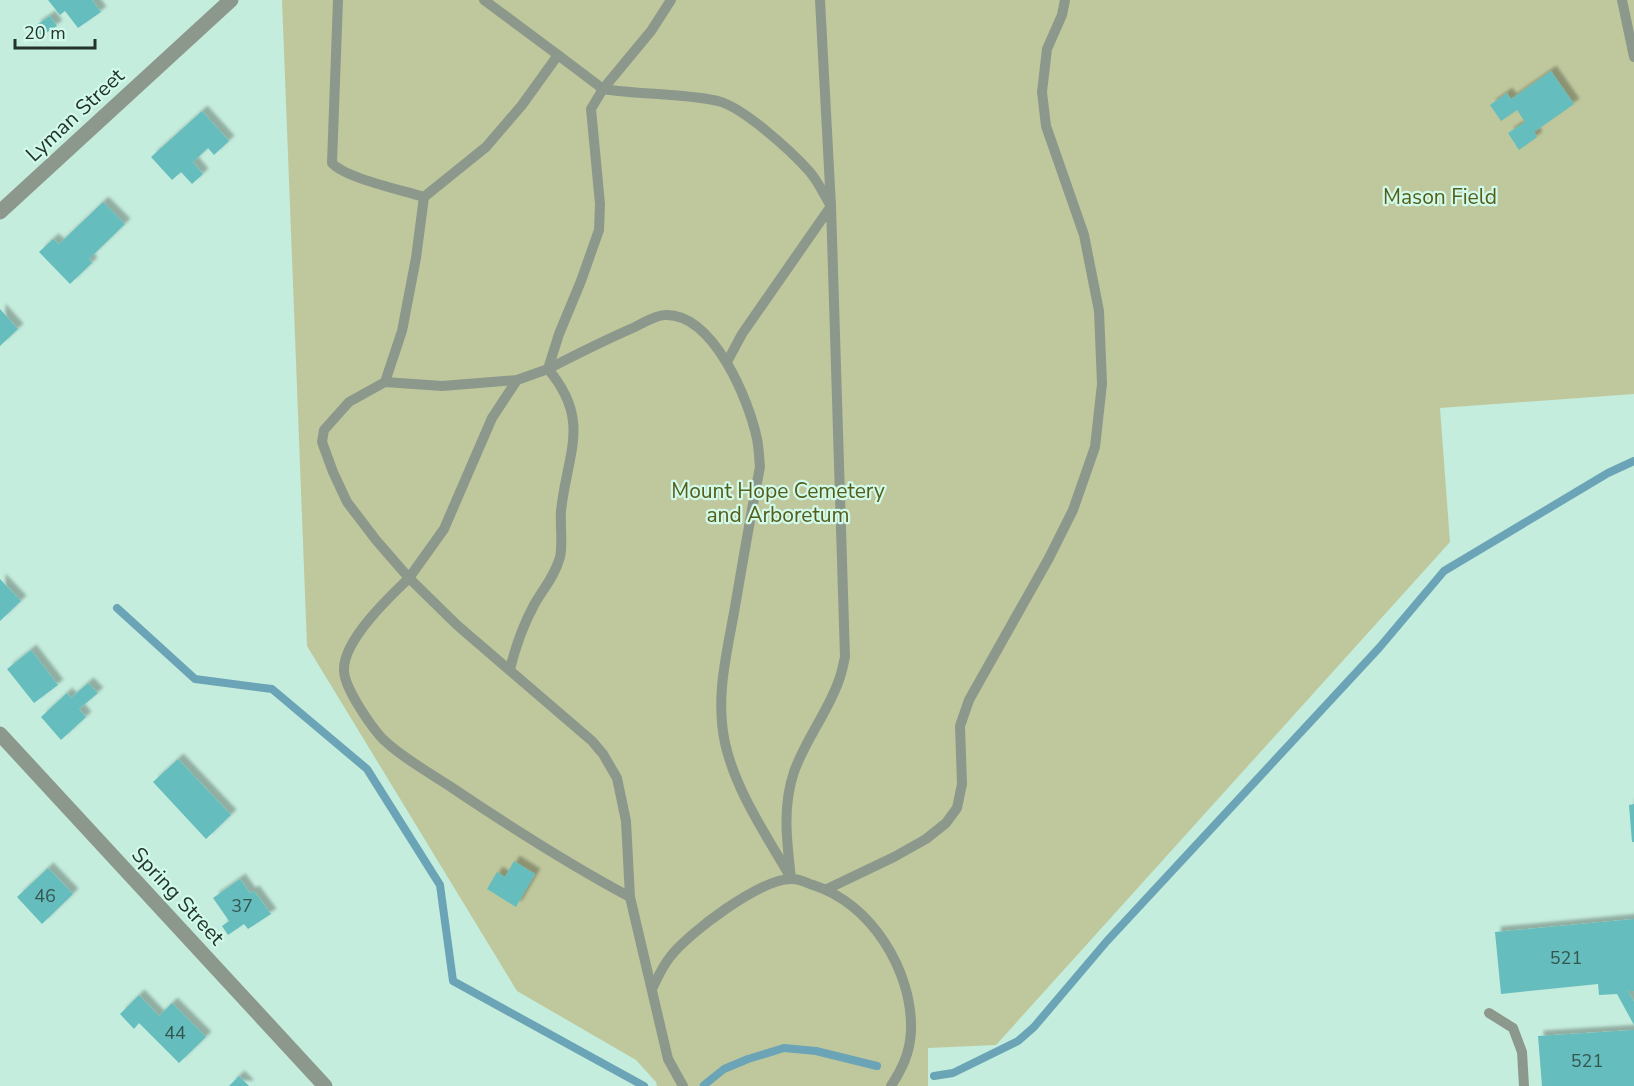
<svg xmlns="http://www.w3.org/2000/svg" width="1634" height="1086" viewBox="0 0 1634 1086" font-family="'Nunito Sans',sans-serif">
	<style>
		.green { fill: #bfc89d }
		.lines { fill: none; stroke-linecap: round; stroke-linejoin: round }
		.stream { stroke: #6aa4b6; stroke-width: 8 }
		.building { fill: #65bdbd; filter: url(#shadow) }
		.lane { stroke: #8d988c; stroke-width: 10 }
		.street { stroke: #8d988c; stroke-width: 15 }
		.labels { text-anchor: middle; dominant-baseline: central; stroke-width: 4.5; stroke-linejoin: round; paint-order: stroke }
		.number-label { font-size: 18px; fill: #345651 }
		.street-label { font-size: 21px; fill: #23332d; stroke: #d2faea }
		.park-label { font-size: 21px; fill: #555e19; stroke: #d2faea }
	</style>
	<defs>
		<filter id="shadow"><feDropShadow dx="5.5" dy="-5.5" stdDeviation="1.5" flood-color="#0004"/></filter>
	</defs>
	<rect width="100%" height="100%" fill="#c5eddd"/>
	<!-- green -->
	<polygon class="green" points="282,0 1634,0 1634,394 1440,408 1450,542 996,1045 928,1048 928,1086 657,1086 656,1082 636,1060 517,991 307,646"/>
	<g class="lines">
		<!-- stream -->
		<g class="stream">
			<polyline points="117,608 195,679 272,689 367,769 440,885 453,981 644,1086"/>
			<polyline points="934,1076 953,1073 1018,1041 1034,1027 1107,941 1379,648 1444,571 1608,473 1634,461"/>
			<polyline points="704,1085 724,1069 748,1059 784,1048 816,1051 877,1066"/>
		</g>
	</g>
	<!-- building -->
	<g class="building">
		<polygon points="48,0 92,0 101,12 78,28 65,11 60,15"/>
		<polygon points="50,16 57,26 41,36 35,26"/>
		<polygon points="1551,71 1574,104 1534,132 1537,137 1519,150 1508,133 1525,122 1517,110 1501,121 1490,105 1507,93 1511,99"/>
		<polygon points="202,111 229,141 214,155 208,148 193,162 203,174 192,184 181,172 172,180 151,157"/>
		<polygon points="103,202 125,224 89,259 92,263 70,284 39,252 53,239 59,244"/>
		<polygon points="0,309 18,329 0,346"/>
		<polygon points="0,579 21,601 0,621"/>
		<polygon points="31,650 58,685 34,703 7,669"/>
		<polygon points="88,683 98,693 79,709 86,717 61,740 41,717 67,693 71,698"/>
		<polygon points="178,759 231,815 206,839 153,782"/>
		<polygon points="1634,804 1634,842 1632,842 1629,805"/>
		<polygon points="514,861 535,874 516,907 487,889 497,872 505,877"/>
		<polygon points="48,868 73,894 42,924 17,897"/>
		<polygon points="240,879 250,893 254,891 271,914 248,929 244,924 228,935 222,926 229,921 213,898"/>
		<polygon points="1634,919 1634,991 1628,991 1634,1002 1634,1025 1617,994 1599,995 1598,984 1501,994 1495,932"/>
		<polygon points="139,995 159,1016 172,1003 206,1037 179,1063 139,1023 134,1029 120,1014"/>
		<polygon points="1634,1030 1634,1086 1542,1086 1538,1036"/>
		<polygon points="239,1076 249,1086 229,1086"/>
	</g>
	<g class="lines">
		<!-- lane -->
		<g class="lane">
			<path d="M 338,0 L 332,163 C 345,178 402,190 424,197 L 486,147 L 522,105 L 558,55 L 484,0"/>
			<polyline points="1622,0 1634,57"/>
			<polyline points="558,55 603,89 651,31 671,0"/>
			<path d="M 517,380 L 492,418 L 444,529 L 409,578 L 376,540 L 347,502 L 333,472 L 322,442 L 324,430 L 349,402 L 385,382 L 442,386 L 517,380 L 548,369 L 559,334 L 581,281 L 599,230 L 600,204 L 591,109 L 603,89 C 641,95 680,93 718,101 C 743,107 791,151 809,171 C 818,181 824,195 831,206 L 820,0"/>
			<polyline points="385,382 402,331 416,258 424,197"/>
			<path d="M 510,669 C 516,645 522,627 534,605 C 543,589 555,576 560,557 C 563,544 560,525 561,511 C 567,453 592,421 548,369 C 577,354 605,340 635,327 C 643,323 656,315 665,315 C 713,313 749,400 757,439 C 759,448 759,458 760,467 C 751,513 743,560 735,607 C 727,653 715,696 725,743 C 736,792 767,836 791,878 C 787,843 782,807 794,772 C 805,740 828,712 839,680 C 842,672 843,665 845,657 L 831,206 L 742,334 L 727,362"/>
			<polyline points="827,889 894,857 926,839 946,823 957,808 962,784 960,726 969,700 1049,558 1073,510 1095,447 1102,384 1099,311 1084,235 1046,126 1042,92 1047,49 1062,15 1065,0"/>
			<path d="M 630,897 C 568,864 509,826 451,787 C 431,774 395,753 380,736 C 369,723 343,686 344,669 C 344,640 389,597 409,578 L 457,625 L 592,741 L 603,754 L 617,778 L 626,821 L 630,897 L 668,1059 L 683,1086"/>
			<path d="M 652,989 C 657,979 662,967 670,957 C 688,933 760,879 791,879 C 798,878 807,883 813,885 C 871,903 913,971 911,1031 C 910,1053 902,1069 891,1086"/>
			<polyline points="1489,1013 1513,1028 1522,1052 1524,1086"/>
		</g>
		<!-- street -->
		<g class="street">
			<polyline points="0,212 231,0"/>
			<polyline points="0,734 325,1086"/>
		</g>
	</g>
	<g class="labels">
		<!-- number labels -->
		<g class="number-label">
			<text x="45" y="896">46</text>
			<text x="242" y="906">37</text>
			<text x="1566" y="958">521</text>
			<text x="175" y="1033">44</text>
			<text x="1587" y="1061">521</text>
		</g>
		<!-- street labels -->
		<g class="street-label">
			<text transform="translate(75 115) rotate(-43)">Lyman Street</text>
			<text transform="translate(178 896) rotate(47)">Spring Street</text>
		</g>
		<!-- park labels -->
		<g class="park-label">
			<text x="1440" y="197">Mason Field</text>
			<text x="778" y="491">Mount Hope Cemetery<tspan x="778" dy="24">and Arboretum</tspan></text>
		</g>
	</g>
	<!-- scale -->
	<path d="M15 39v9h80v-9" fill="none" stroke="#23332d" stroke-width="3"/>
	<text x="24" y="39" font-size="18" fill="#23332d" stroke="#d2faea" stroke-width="4.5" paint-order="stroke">20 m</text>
</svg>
